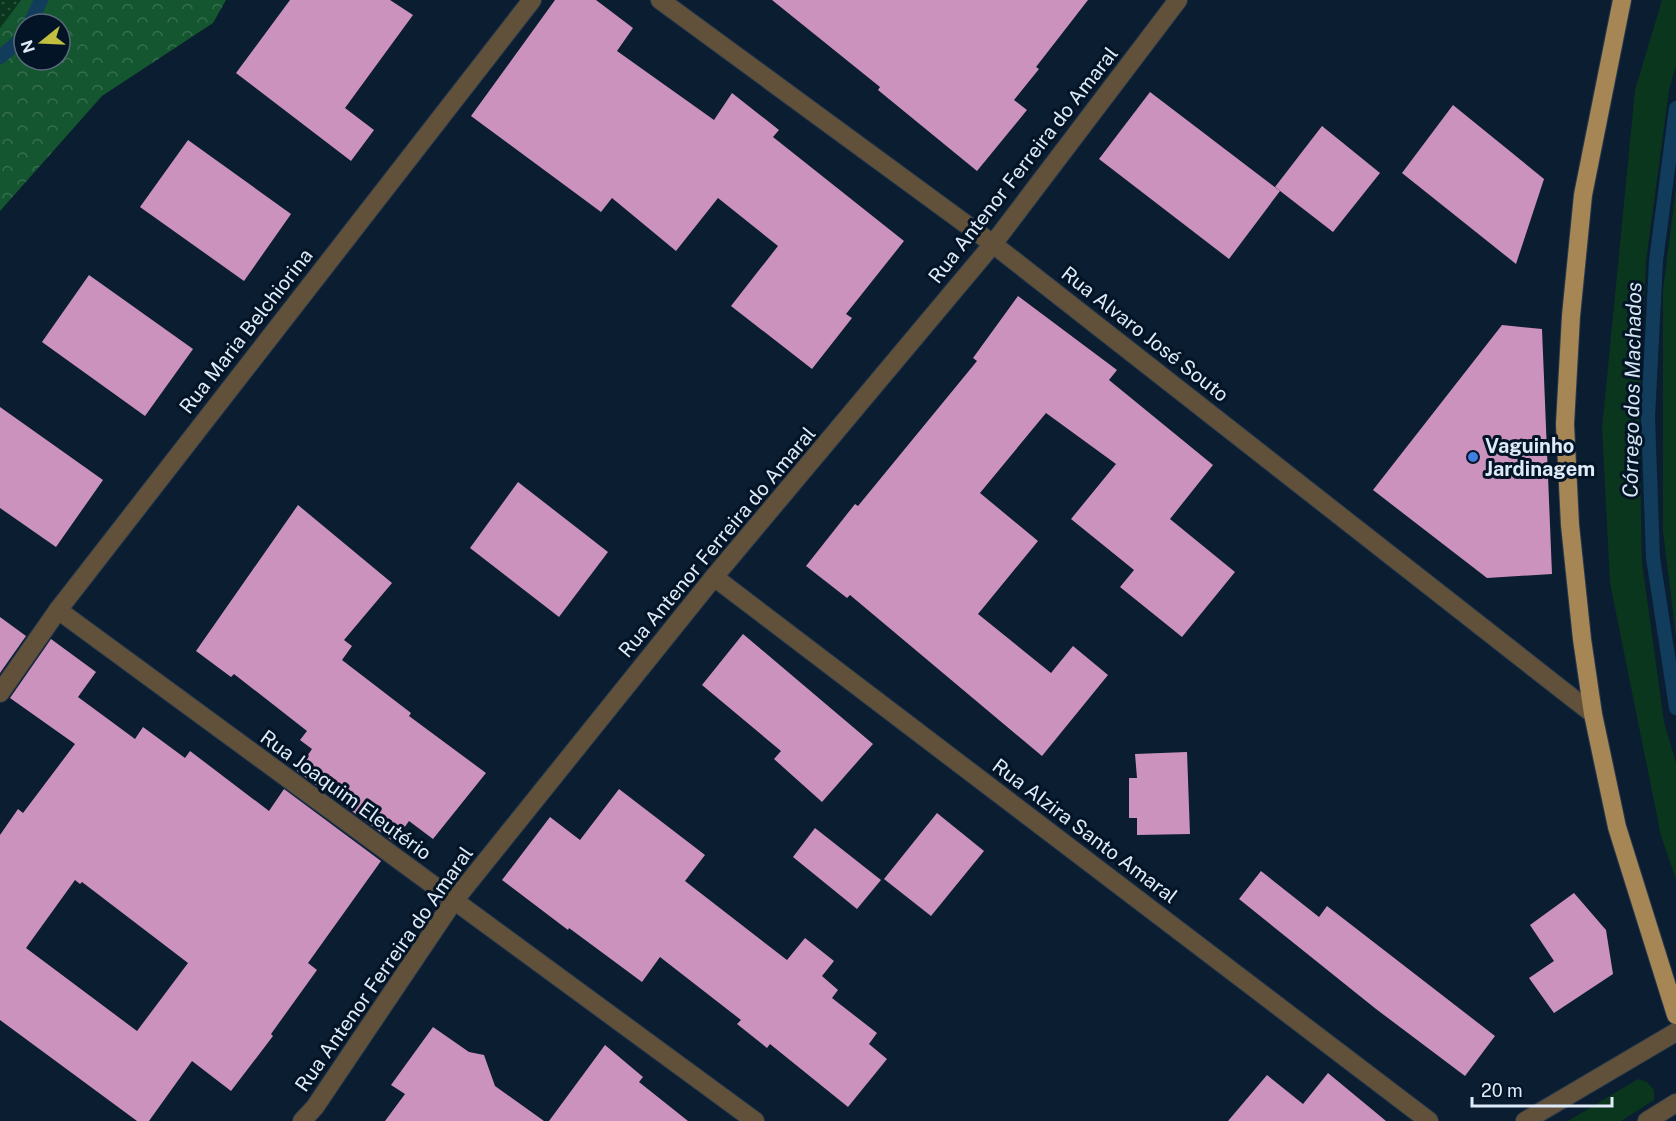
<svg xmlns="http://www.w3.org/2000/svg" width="1676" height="1121" viewBox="0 0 1676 1121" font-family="'Public Sans',sans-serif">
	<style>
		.grass { fill: url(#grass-dots) }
		.forest { fill: url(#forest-crowns); fill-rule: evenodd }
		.garden { fill: #09361c }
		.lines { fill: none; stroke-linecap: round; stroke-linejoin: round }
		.stream { stroke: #113c5c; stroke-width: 14 }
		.building { fill: #cb92be; fill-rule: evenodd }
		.minor-casing { stroke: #293a4d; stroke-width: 20 }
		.major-casing { stroke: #293a4d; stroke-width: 20 }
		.minor { stroke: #61513a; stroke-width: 18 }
		.major { stroke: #a68655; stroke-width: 18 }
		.shop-dot { fill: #3f7fe0; stroke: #031427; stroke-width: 2 }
		.labels { text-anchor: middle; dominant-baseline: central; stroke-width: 6; stroke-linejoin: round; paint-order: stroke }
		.street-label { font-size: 20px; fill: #dfebf9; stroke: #031427 }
		.poi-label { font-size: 20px; font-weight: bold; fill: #dfebf9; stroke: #031427; text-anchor: start }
		.water-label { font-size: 21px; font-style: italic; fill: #d7e6f3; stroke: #031427 }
	</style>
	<defs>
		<pattern id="grass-dots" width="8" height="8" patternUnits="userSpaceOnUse" patternTransform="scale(1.5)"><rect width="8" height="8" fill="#09361c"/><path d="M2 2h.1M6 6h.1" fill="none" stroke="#2c533e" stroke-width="1.8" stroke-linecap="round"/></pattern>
		<pattern id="forest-crowns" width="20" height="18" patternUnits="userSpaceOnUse" patternTransform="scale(1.5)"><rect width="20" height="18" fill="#145630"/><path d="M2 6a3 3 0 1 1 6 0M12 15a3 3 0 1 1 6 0" fill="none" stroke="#366e4f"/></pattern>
	</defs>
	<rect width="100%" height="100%" fill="#0b1d31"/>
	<!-- grass -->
	<polygon class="grass" points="0,0 21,0 0,28"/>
	<!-- forest -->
	<path class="forest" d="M 21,0 L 226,0 L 213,23 L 102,96 L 0,211 L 0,28 ZM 24,24 L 60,24 L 60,60 L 24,60 Z"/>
	<!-- garden -->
	<g class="garden">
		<polygon points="1662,0 1676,0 1676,65 1669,90 1646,262 1639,415 1642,562 1664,722 1676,763 1676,879 1661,836 1610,583 1602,428 1635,90"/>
		<polygon points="1676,188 1676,637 1663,531 1663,290"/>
		<polygon points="1638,1079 1647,1082 1654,1090 1654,1100 1621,1121 1568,1121"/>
	</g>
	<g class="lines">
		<!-- stream -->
		<g class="stream">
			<polyline points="30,24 41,0"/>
			<polyline points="0,57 24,37"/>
			<polyline points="1676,108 1656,261 1648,417 1653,558 1676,708"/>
		</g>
	</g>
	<!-- building -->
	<g class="building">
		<polygon points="290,0 390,0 413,15 345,108 374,130 351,161 236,73"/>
		<polygon points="555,0 596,0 633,28 617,51 714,120 732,93 779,130 773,137 904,241 846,314 852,318 812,369 731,306 778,246 718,198 676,251 612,198 601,212 471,116"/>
		<polygon points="772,0 1088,0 1036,67 1039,69 1014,100 1027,110 977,171 878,90 880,87"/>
		<polygon points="1150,92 1280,191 1229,259 1099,159"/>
		<polygon points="1453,105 1544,179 1516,264 1402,173"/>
		<polygon points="1322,126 1380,173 1333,232 1275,187"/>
		<polygon points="188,140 291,214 244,281 140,207"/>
		<polygon points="89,275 193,349 145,416 42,342"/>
		<polygon points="1018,296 1117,370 1109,380 1213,465 1170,519 1235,572 1182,637 1120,587 1134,570 1071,519 1116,464 1046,413 980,493 1038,541 978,614 1051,673 1073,646 1108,675 1042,756 850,595 847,598 806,566 855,504 858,506 977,361 973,358"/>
		<polygon points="1502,325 1542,329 1552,574 1487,578 1373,490"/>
		<polygon points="0,407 103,480 56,547 0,508"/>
		<polygon points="518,482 608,552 559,617 470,548"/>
		<polygon points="298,505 392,583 344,640 352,646 342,660 411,713 409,716 486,773 433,839 409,821 394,842 297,771 312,749 300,740 307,731 234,674 231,677 196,651"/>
		<polygon points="0,617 26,636 0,673"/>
		<polygon points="743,634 873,744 822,802 774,759 781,751 702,685"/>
		<path d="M 51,639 L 96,672 L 78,697 L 135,739 L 143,727 L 185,758 L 190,751 L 269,811 L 284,789 L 381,861 L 308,963 L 317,970 L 271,1034 L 273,1036 L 231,1091 L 192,1061 L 149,1121 L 137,1121 L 0,1020 L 0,835 L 18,809 L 23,813 L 75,744 L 10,698 ZM 75,880 L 80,884 L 82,882 L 188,963 L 137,1031 L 26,948 Z"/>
		<polygon points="1187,752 1190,834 1137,835 1137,818 1129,818 1129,778 1137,778 1135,754"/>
		<polygon points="619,789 705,855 685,881 787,960 805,938 834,961 822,976 838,990 832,998 877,1033 869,1044 887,1059 848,1107 770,1044 767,1048 737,1024 741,1020 660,957 642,982 569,928 568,930 502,880 550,817 580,840"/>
		<polygon points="937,813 984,851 931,916 884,879"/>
		<polygon points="815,828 881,880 857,909 793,857"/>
		<polygon points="1261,871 1319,917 1327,906 1495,1036 1465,1076 1376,1009 1239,899"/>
		<polygon points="1574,893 1606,930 1613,974 1554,1013 1529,978 1554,961 1530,925"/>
		<polygon points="433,1027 469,1052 484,1055 495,1086 544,1121 385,1121 405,1094 391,1085"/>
		<polygon points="605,1045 643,1077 639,1082 688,1121 549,1121"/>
		<polygon points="1328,1073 1386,1121 1228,1121 1267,1075 1303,1104"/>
	</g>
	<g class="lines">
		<!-- minor casing -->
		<g class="minor-casing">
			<g id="minor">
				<polyline points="660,0 993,244 1593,714"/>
				<polyline points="714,577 1429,1121"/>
				<polyline points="58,610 755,1121"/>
				<polyline points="0,693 58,610 532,0"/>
				<polyline points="302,1121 315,1107 453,902 714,577 993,244 1178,0"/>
				<polyline points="1525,1121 1676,1032"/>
				<polyline points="1647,1121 1676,1103"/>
			</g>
		</g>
		<!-- major casing -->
		<g class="major-casing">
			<polyline id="major" points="1622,0 1583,195 1571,316 1565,424 1570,525 1582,639 1593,714 1617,827 1676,1015"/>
		</g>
		<!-- minor -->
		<use href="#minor" class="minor"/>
		<!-- major -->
		<use href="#major" class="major"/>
	</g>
	<!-- markers -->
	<circle class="shop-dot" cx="1473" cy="457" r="6"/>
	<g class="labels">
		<!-- street labels -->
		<g class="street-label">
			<text transform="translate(1023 165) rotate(-52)">Rua Antenor Ferreira do Amaral</text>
			<text transform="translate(246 331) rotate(-52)">Rua Maria Belchiorina</text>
			<text transform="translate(1145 334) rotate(38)">Rua Alvaro José Souto</text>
			<text transform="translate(717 542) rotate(-50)">Rua Antenor Ferreira do Amaral</text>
			<text transform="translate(346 795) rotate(36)">Rua Joaquim Eleutério</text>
			<text transform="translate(1085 831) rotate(37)">Rua Alzira Santo Amaral</text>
			<text transform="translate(384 969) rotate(-55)">Rua Antenor Ferreira do Amaral</text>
		</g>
		<!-- poi labels -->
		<g class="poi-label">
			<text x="1485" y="446">Vaguinho<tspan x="1485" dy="23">Jardinagem</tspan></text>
		</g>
		<!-- water labels -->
		<g class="water-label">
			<text transform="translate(1632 390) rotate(-89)">Córrego dos Machados</text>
		</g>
	</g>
	<!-- north arrow -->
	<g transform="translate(42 42) rotate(252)"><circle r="28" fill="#031427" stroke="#5b6a7b" stroke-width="1.5"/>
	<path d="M0-4.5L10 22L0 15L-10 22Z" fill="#c1be40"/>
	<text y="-9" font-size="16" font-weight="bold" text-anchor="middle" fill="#dfebf9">N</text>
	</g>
	<!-- scale -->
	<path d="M1472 1097v9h140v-9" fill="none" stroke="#dfebf9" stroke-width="3"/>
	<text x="1481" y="1097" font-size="18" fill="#dfebf9" stroke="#031427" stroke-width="4.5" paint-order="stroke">20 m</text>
</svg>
